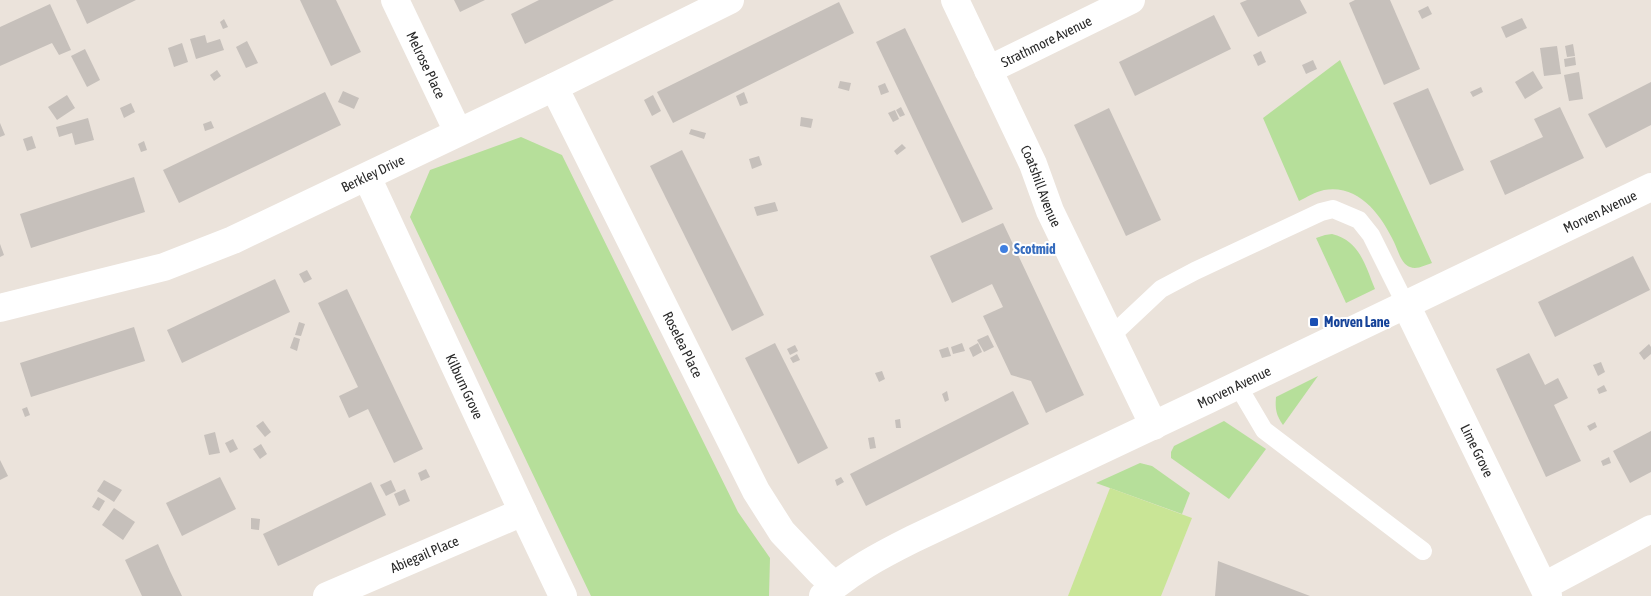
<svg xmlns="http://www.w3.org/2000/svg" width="1651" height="596" viewBox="0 0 1651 596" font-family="'Asap Condensed',sans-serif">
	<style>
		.green { fill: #b6df9a }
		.pitch { fill: #c9e596 }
		.building { fill: #c6c0bb }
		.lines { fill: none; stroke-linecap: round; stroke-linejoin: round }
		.lane { stroke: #fff; stroke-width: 18 }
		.street { stroke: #fff; stroke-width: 28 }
		.secondary { stroke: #fff; stroke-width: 28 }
		.shop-dot { fill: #3f7fe0; stroke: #fff; stroke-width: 2 }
		.transit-dot { fill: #1a4fb4; stroke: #fff; stroke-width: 2 }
		.labels { text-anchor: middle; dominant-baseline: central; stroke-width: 4; stroke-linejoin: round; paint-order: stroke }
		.street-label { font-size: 14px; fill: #292929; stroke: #fff }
		.shop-label { font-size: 14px; font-weight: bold; fill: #366cbe; stroke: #fff; text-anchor: start }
		.transit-label { font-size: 14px; font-weight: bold; fill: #164399; stroke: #fff; text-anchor: start }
	</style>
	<rect width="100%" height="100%" fill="#ebe3db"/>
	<!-- green -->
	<g class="green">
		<path d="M 1340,60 L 1432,263 C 1425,265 1417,270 1410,267 C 1401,264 1398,250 1394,242 C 1381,215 1359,184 1324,190 C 1315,192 1307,197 1299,201 L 1263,118 Z"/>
		<polygon points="521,137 562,155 738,512 770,558 769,596 591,596 410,217 430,170"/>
		<path d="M 1332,234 C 1360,241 1365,265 1375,289 L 1346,303 L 1316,238 L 1325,235 Z"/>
		<path d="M 1318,376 L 1283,425 C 1276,415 1275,409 1276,397 Z"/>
		<polygon points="1224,421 1266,449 1229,499 1171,458 1171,452 1174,446"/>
		<polygon points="1140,463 1152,466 1190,493 1182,514 1096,483"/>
	</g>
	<!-- pitch -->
	<polygon class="pitch" points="1110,488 1192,518 1161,596 1068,596"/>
	<!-- building -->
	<g class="building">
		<polygon points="76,0 136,0 87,24"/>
		<polygon points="300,0 336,0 361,52 331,66"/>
		<polygon points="454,0 485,0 460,12"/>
		<polygon points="539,0 614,0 525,44 511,14"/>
		<polygon points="1247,0 1300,0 1307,13 1258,37 1240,3"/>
		<polygon points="1355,0 1390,0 1420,69 1384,85 1349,3"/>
		<polygon points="839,2 854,33 673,123 657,92"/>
		<polygon points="50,4 71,50 59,55 52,43 0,66 0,27"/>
		<polygon points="1428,6 1432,14 1422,19 1418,11"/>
		<polygon points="1214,15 1231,49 1135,96 1119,62"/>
		<polygon points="1522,18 1527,28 1506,38 1501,27"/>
		<polygon points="224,19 228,27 223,29 220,22"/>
		<polygon points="905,28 993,209 962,223 876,42"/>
		<polygon points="205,35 207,43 220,39 224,50 196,59 190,39"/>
		<polygon points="247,41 258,63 246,68 236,47"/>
		<polygon points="182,43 188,62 174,67 168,48"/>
		<polygon points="1573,44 1575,56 1567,57 1565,46"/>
		<polygon points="1557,46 1561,74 1544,76 1540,48"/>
		<polygon points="85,49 100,80 87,87 71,56"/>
		<polygon points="1261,51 1266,62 1258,66 1253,55"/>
		<polygon points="1575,57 1576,65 1565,67 1564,59"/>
		<polygon points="1313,60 1317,69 1306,74 1302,65"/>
		<polygon points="217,70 221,76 214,81 210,75"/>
		<polygon points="1533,71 1543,88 1525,99 1515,82"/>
		<polygon points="1579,72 1583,99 1569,101 1564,75"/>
		<polygon points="840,81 851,83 849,91 838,88"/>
		<polygon points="1651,82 1651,125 1606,148 1588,114"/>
		<polygon points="885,83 889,92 881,95 878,86"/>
		<polygon points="1481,87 1483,92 1473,97 1470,92"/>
		<polygon points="1428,88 1464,170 1430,185 1393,103"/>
		<polygon points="343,91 359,98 354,109 338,102"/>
		<polygon points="325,92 341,125 179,203 163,170"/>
		<polygon points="744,92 748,103 740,106 736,96"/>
		<polygon points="67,95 75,108 57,120 48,107"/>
		<polygon points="653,95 661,111 652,116 644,100"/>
		<polygon points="131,103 135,112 124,118 120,108"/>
		<polygon points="901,107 905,115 900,117 896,110"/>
		<polygon points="1560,107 1584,158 1505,195 1490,161 1543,137 1534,119"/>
		<polygon points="1109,108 1161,220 1126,236 1074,125"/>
		<polygon points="895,110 899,119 893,122 888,113"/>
		<polygon points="801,117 813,119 811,128 800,126"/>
		<polygon points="88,118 94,140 75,145 72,133 59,137 56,127"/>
		<polygon points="211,121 214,128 205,131 203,124"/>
		<polygon points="0,123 5,135 0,137"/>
		<polygon points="691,129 706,133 704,139 689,134"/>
		<polygon points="32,136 36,148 27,151 23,139"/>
		<polygon points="144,141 147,150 141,152 138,144"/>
		<polygon points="902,144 906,148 897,155 894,151"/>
		<polygon points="682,150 764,315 732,331 650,166"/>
		<polygon points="759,156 762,165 752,169 749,159"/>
		<polygon points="134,177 145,212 31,248 20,214"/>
		<polygon points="775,202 778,211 757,216 754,207"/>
		<polygon points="1003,223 1084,395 1046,413 1031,381 1011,375 983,316 1003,307 992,284 952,303 930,256"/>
		<polygon points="0,244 4,255 0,257"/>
		<polygon points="1633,256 1650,290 1555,337 1538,302"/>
		<polygon points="307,270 312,279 304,283 299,274"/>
		<polygon points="275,279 290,312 182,363 167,330"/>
		<polygon points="347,289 423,449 394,463 368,409 349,418 339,396 358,387 318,303"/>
		<polygon points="299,322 305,324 301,336 295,335"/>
		<polygon points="134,327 145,361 31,397 20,363"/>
		<polygon points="988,335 994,347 984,352 977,340"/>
		<polygon points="294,337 300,339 297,351 290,348"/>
		<polygon points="775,343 828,448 798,464 745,358"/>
		<polygon points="962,343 965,351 953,354 951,347"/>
		<polygon points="978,343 982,352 973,357 969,348"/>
		<polygon points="1649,344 1651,347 1651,354 1644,360 1639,353"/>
		<polygon points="795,345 798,351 790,355 787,349"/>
		<polygon points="948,347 951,356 942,358 939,350"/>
		<polygon points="1529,353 1545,385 1558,378 1568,398 1554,405 1581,461 1546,477 1496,369"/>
		<polygon points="797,354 800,360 793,363 790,358"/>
		<polygon points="1601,362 1605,372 1598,376 1593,365"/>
		<polygon points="882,371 885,379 879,382 875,373"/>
		<polygon points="1604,385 1607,391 1599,394 1597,389"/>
		<polygon points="947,391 949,400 945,402 942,394"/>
		<polygon points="1013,391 1029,424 866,506 850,474"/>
		<polygon points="27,407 30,415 25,417 22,409"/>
		<polygon points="900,419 901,428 896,428 895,420"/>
		<polygon points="263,421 271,432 265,437 256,426"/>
		<polygon points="1595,422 1597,427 1590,431 1587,426"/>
		<polygon points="1651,431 1651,472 1630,483 1613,451"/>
		<polygon points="215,432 220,453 209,455 204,435"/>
		<polygon points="874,437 876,448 870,449 868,438"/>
		<polygon points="233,439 238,449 230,453 225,443"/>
		<polygon points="261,444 267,454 260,459 253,449"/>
		<polygon points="1609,457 1611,463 1603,466 1601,461"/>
		<polygon points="0,460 8,476 0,480"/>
		<polygon points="426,469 430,477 421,481 418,473"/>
		<polygon points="220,477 236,509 182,536 166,503"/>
		<polygon points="841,477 844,482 837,486 835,480"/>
		<polygon points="104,480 122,490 114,502 97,491"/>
		<polygon points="391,480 396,491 386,496 380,485"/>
		<polygon points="371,482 386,515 278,566 263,534"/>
		<polygon points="405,489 410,501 399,506 394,494"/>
		<polygon points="98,497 105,501 99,511 92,507"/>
		<polygon points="114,508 135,522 123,540 102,525"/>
		<polygon points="251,518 260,519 259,530 251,529"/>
		<polygon points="158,544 170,571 182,596 142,596 125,560"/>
		<polygon points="1218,561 1310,596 1215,596"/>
	</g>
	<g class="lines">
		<!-- lane -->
		<g class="lane">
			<polyline points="1111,336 1161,289 1195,271 1321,212 1333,209 1359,220 1371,235 1406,305"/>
			<polyline points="1238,386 1264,430 1423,551"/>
		</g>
		<!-- street -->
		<g class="street">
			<path id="s1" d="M 395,0 L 458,132"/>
			<path id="s2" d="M 955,0 L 1033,164 L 1050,211 L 1154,426"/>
			<path id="s3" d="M 988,70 L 1131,0"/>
			<path id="s4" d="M 554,87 L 756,491 L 782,532 L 821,573 L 834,585"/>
			<path id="s5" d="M 367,177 L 523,512 L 563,596"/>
			<path id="s6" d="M 1406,305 L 1548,596"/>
			<path id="s7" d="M 0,308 L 164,267 L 233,240 L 554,87 L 730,0"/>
			<polyline points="1544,586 1651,529"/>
			<path id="s8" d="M 327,596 L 523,512"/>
		</g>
		<!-- secondary -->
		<path class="secondary" id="s9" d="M 823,596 C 849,572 881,555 913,539 L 1207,400 L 1651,187"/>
	</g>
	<!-- markers -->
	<circle class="shop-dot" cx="1004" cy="249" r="5"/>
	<rect class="transit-dot" x="1309" y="317" width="10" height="10" rx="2.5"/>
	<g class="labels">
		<!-- street labels -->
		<g class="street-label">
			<text stroke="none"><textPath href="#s3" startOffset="65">Strathmore Avenue</textPath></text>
			<text stroke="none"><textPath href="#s1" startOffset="72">Melrose Place</textPath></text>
			<text stroke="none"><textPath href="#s7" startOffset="398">Berkley Drive</textPath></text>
			<text stroke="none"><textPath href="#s2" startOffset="205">Coatshill Avenue</textPath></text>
			<text stroke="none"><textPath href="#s9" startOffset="868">Morven Avenue</textPath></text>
			<text stroke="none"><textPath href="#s4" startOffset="288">Roselea Place</textPath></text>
			<text stroke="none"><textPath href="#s5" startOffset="231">Kilburn Grove</textPath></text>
			<text stroke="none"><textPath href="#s9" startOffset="462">Morven Avenue</textPath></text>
			<text stroke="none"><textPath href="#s6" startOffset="162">Lime Grove</textPath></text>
			<text stroke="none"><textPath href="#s8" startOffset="106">Abiegail Place</textPath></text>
		</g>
		<!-- shop labels -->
		<g class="shop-label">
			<text x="1014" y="249">Scotmid</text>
		</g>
		<!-- transit labels -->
		<g class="transit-label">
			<text x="1324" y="322">Morven Lane</text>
		</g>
	</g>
</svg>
